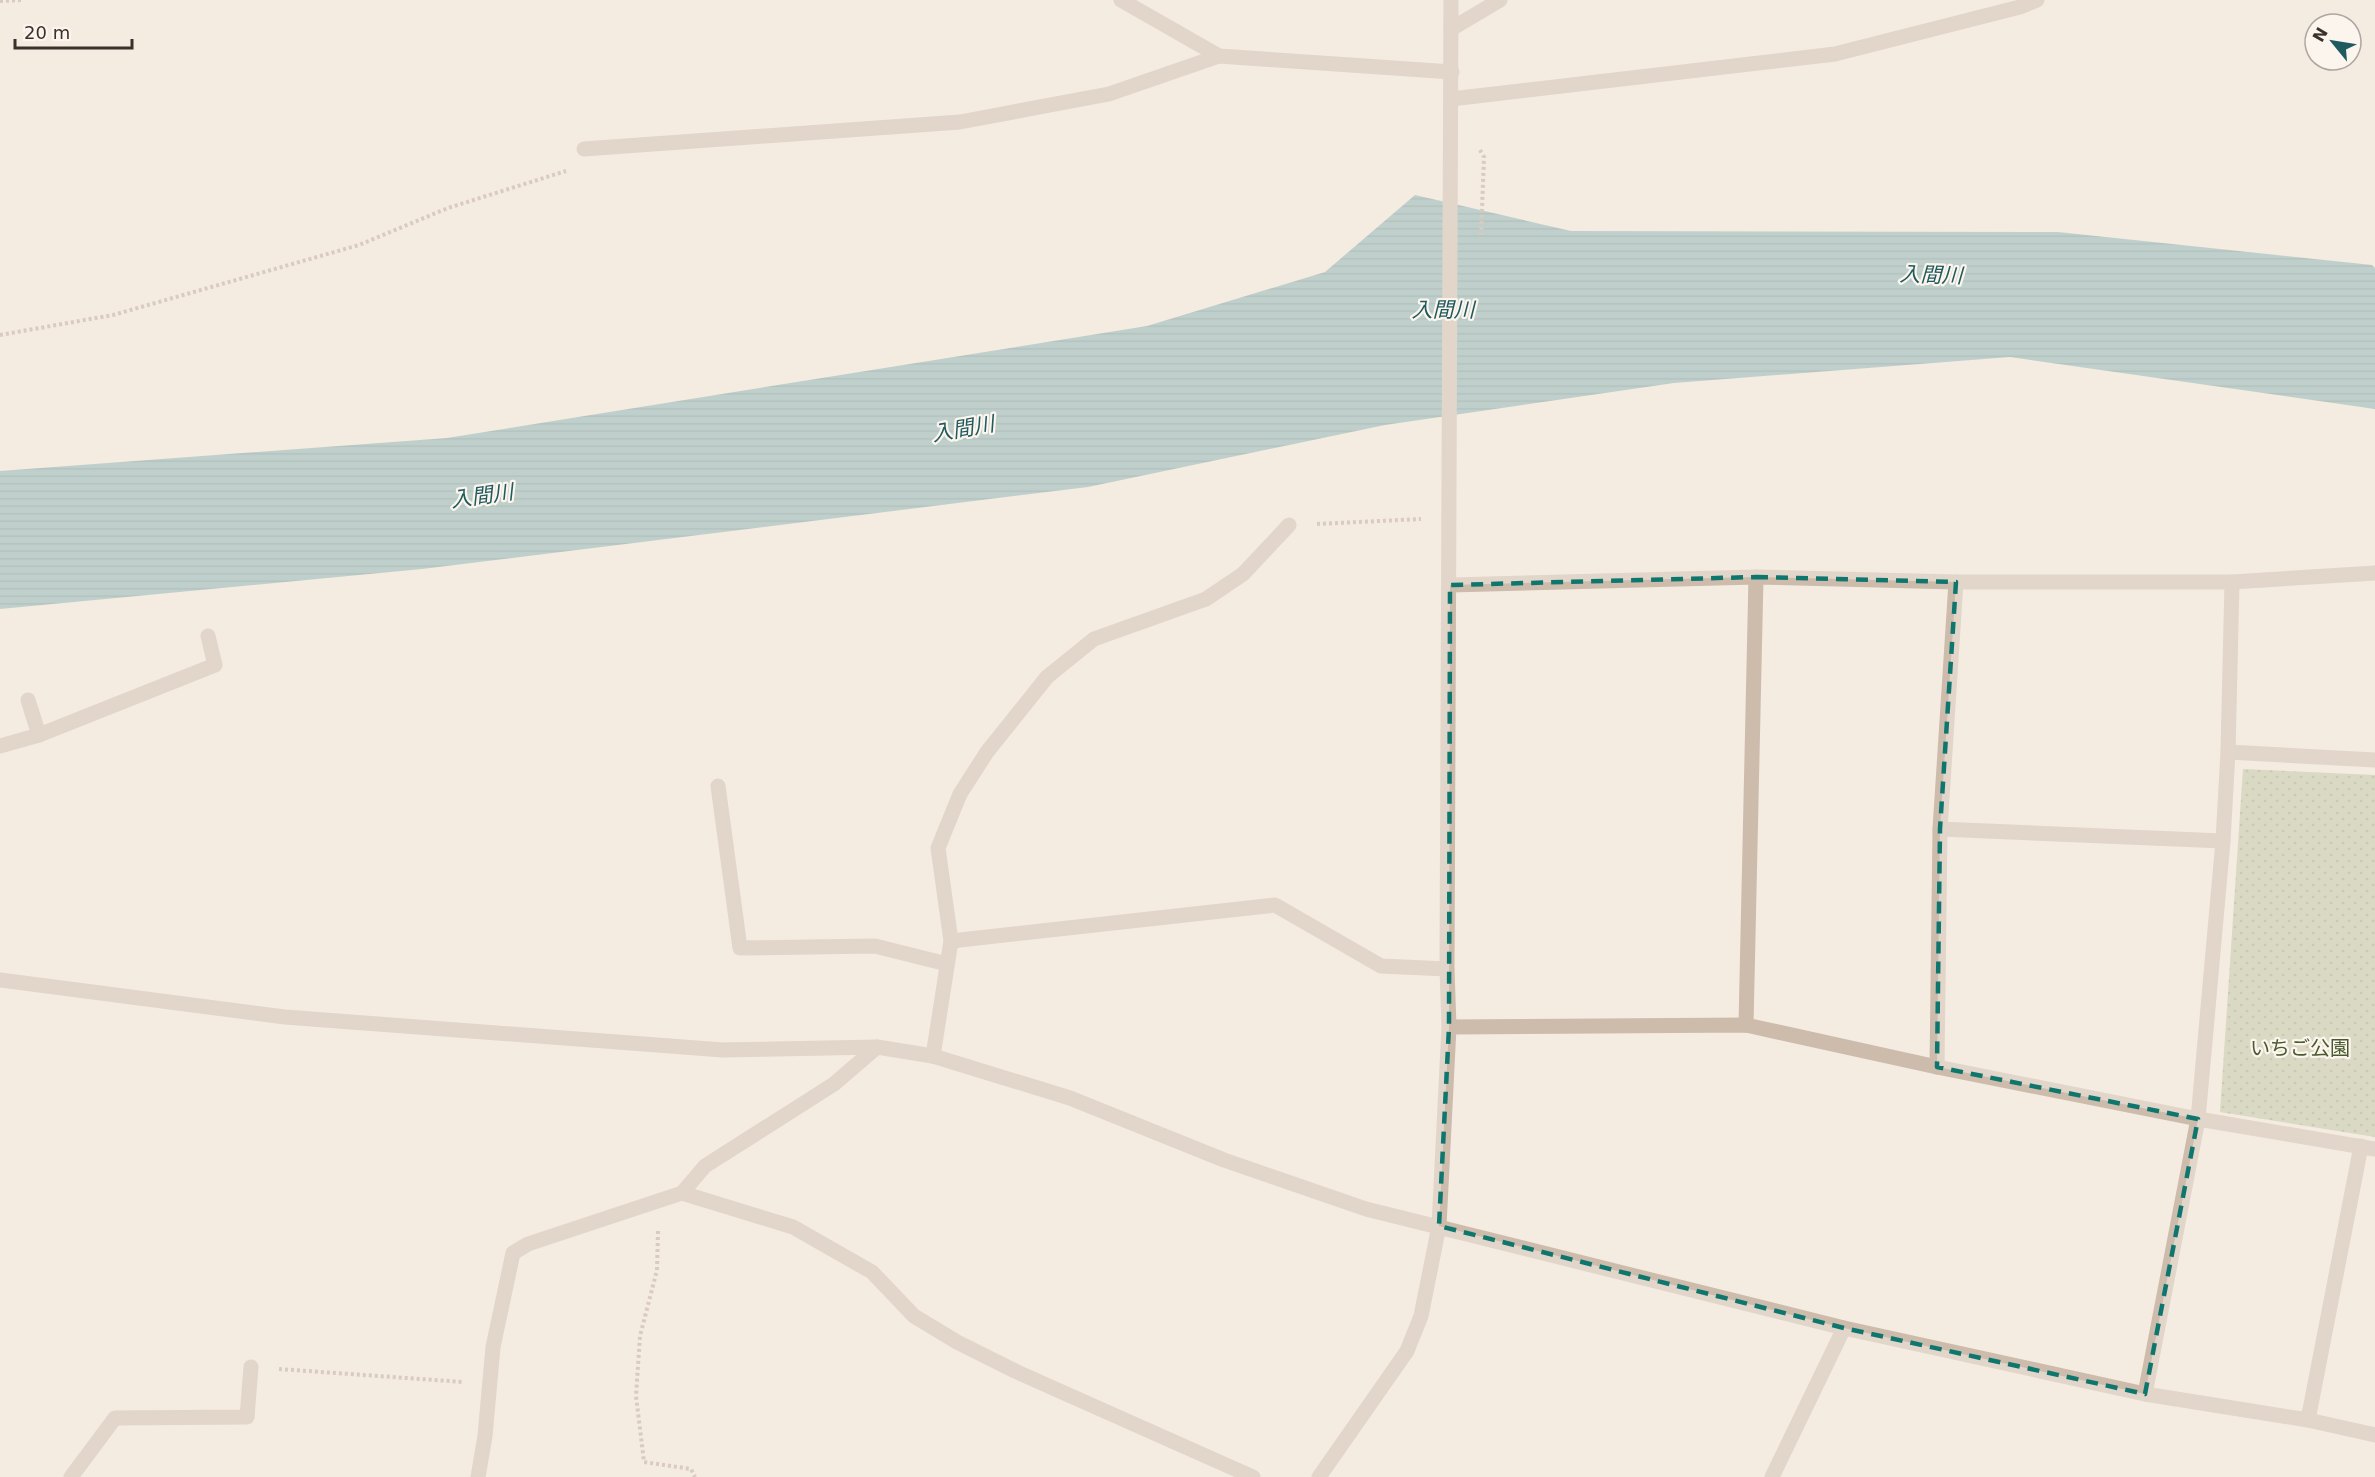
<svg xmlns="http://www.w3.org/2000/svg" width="2375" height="1477" viewBox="0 0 2375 1477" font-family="'DejaVu Sans','Noto Sans JP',sans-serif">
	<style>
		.park { fill: url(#park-dots) }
		.water { fill: url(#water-rules) }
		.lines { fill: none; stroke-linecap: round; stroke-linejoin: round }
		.path { stroke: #b9a596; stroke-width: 4; stroke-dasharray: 3 3; stroke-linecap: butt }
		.minor { stroke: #cdbbac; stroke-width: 15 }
		.marked { fill: none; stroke: #0f766e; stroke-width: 4.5; stroke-dasharray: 12 8; stroke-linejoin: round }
		.labels { text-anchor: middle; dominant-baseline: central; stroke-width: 4.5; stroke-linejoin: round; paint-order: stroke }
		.park-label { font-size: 20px; fill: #4a5a2e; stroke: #fbf5ee }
		.water-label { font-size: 21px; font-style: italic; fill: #1f5a5e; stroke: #fbf5ee }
	</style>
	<defs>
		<pattern id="park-dots" width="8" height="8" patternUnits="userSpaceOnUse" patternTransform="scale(1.5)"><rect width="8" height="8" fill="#b8c4a0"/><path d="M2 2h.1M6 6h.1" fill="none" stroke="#97a083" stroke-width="1.8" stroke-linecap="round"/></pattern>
		<pattern id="water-rules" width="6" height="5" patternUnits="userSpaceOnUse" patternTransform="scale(1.5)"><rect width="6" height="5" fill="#7fb0b2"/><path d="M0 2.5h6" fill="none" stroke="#699091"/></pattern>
	</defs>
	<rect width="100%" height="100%" fill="#f4ebe1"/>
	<!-- park -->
	<polygon class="park" points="2243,769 2375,775 2375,1137 2220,1112"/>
	<!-- water -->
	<polygon class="water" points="1415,195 1571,231 2058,232 2372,265 2375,268 2375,409 2010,357 1674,383 1385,425 1088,487 422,569 0,609 0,471 447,438 1147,326 1325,272"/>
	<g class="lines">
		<!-- path -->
		<g class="path">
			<polyline points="0,1 23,0"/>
			<polyline points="1480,150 1484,157 1481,235"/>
			<polyline points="0,335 113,315 359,245 448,208 566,171"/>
			<polyline points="1317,524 1421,519"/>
			<polyline points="658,1231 657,1270 640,1336 636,1396 644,1462 691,1469 695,1477"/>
			<polyline points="279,1369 463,1382"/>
		</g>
		<!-- minor -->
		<g class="minor">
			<polyline points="1121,0 1219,56 1452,72"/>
			<polyline points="1451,29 1500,0"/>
			<polyline points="1451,99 1835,54 2020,7 2037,0"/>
			<polyline points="584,149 960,122 1109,94 1219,56"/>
			<polyline points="1450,585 1756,577 1956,582 2232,582 2375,573"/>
			<polyline points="28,700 39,735"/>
			<polyline points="0,746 39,735 215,665 208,636"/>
			<polyline points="2228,752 2375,760"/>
			<polyline points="718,786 740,948 875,946 947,964"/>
			<polyline points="1940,829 2223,841"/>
			<polyline points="951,941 1275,905 1381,966 1447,969"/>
			<polyline points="0,980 285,1017 723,1050 877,1047 933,1056 1070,1098 1224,1160 1366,1209 1844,1328 2145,1394 2308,1420 2375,1435"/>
			<polyline points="1746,1025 1756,577"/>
			<polyline points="1449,1027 1746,1025 1937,1067 2198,1119 2223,841 2228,752 2232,582"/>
			<polyline points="933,1056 951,941 938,848 960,794 987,752 1047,677 1094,639 1206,599 1243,574 1289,525"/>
			<polyline points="1937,1067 1940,829 1956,582"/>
			<polyline points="682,1193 705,1166 834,1084 877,1047"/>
			<polyline points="2145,1394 2198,1119 2375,1149"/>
			<polyline points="2308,1420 2361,1146"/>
			<polyline points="71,1477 115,1418 247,1417 251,1367"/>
			<polyline points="478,1477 485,1436 493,1347 513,1253 528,1244 682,1193 793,1227 872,1272 914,1316 957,1342 1015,1371 1253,1477"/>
			<polyline points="1319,1477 1407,1351 1421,1316 1439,1226 1449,1027 1447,969 1451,0"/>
			<polyline points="1772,1477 1844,1328"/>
		</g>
	</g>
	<!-- marked area -->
	<path d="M0 0H2375V1477H0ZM 1756,577 L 1956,582 L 1940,829 L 1937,1067 L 2198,1119 L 2145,1394 L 1844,1328 L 1439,1226 L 1449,1027 L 1450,585 Z" fill="#f4ebe1" fill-opacity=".55" fill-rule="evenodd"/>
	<path class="marked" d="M 1756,577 L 1956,582 L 1940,829 L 1937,1067 L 2198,1119 L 2145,1394 L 1844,1328 L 1439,1226 L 1449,1027 L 1450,585 Z"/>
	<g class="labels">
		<!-- park labels -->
		<g class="park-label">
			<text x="2300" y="1048">いちご公園</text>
		</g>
		<!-- water labels -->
		<g class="water-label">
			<text transform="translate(1931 275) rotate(2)">入間川</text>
			<text x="1443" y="310">入間川</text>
			<text transform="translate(963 429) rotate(-10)">入間川</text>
			<text transform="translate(482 496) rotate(-8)">入間川</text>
		</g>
	</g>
	<!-- north arrow -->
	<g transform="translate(2333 42) rotate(300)"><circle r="28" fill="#fbf5ee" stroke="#aea6a0" stroke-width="1.5"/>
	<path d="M0-4.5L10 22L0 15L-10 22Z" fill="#1f5a5e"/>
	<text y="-9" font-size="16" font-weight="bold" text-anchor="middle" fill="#3b302b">N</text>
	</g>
	<!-- scale -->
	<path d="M15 39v9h117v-9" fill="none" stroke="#3b302b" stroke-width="3"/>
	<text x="24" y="39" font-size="18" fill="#3b302b" stroke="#fbf5ee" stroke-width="4.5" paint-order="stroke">20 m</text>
</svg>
